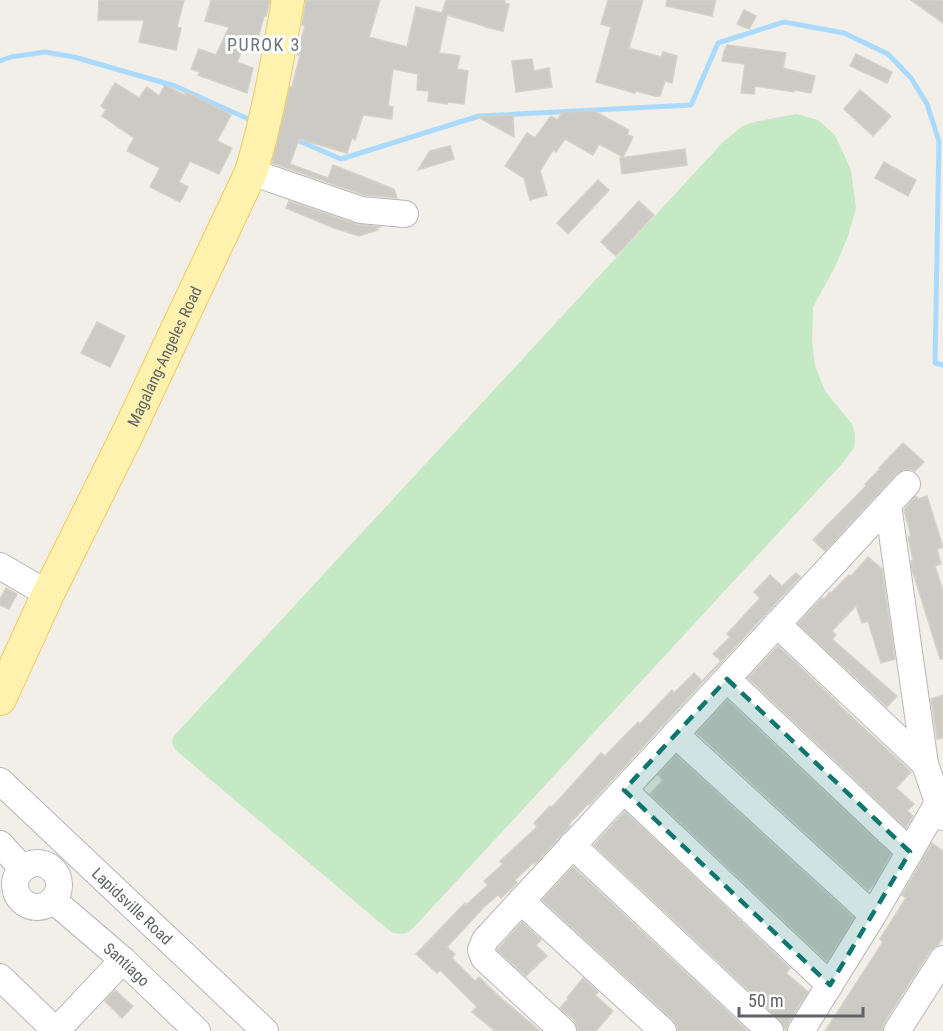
<svg xmlns="http://www.w3.org/2000/svg" width="943" height="1031" viewBox="0 0 943 1031" font-family="'Roboto Condensed',sans-serif">
	<style>
		.green { fill: #c5e8c5 }
		.lines { fill: none; stroke-linecap: round; stroke-linejoin: round }
		.stream { stroke: #aadaff; stroke-width: 5 }
		.building { fill: #cccac5; stroke: #d6d1c6; stroke-width: 1.5 }
		.minor-casing { stroke: #b5b8bc; stroke-width: 28 }
		.major-casing { stroke: #f2c960; stroke-width: 34 }
		.minor { stroke: #fff; stroke-width: 26 }
		.major { stroke: #fff2af; stroke-width: 32 }
		.marked { fill: #0f766e; fill-opacity: 0.2; stroke: #0f766e; stroke-width: 4.5; stroke-dasharray: 12 8; stroke-linejoin: round }
		.labels { text-anchor: middle; dominant-baseline: central; stroke-width: 6; stroke-linejoin: round; paint-order: stroke }
		.street-label { font-size: 16px; fill: #5f6368; stroke: #fff }
		.neighbourhood-label { font-size: 18px; letter-spacing: 1.5px; fill: #70757a; stroke: #fff }
	</style>
	<rect width="100%" height="100%" fill="#f1efe8"/>
	<!-- green -->
	<path class="green" d="M 797,114 L 818,120 L 835,135 L 851,170 L 856,208 L 848,236 L 835,267 L 813,307 L 812,341 L 815,366 L 825,391 L 852,424 L 855,434 L 854,448 L 840,466 L 416,925 C 407,934 404,936 391,932 L 178,752 C 173,747 171,744 173,737 L 724,141 L 744,125 L 759,121 Z"/>
	<g class="lines">
		<!-- stream -->
		<g class="stream">
			<polyline points="0,61 11,57 45,52 74,57 175,86 255,122"/>
			<polyline points="294,139 341,159 479,116 691,105 718,43 784,22 844,33 888,54 911,78 927,104 939,141 935,363 943,365"/>
		</g>
	</g>
	<!-- building -->
	<g class="building">
		<polygon points="99,0 184,0 177,27 181,28 176,50 139,42 144,20 98,20"/>
		<polygon points="211,0 270,0 266,16 264,16 258,38 249,35 237,62 253,68 247,93 198,75 200,72 191,69 199,49 216,55 229,27 205,21"/>
		<polygon points="306,0 380,0 369,37 407,47 416,7 442,13 446,0 505,0 504,3 509,4 503,31 485,27 485,26 447,15 439,53 460,56 457,69 468,71 464,104 448,102 447,104 428,101 429,91 417,90 418,74 393,69 388,106 393,107 392,119 363,115 355,140 352,138 347,153 299,139 290,164 328,178 333,165 394,189 397,198 364,195 272,163 290,87 292,87 300,55 297,54 305,26 302,25"/>
		<polygon points="608,0 643,0 629,48 661,57 663,52 677,56 672,83 665,81 660,96 655,96 636,91 635,93 596,82 611,27 601,24"/>
		<polygon points="667,0 716,0 712,16 666,6"/>
		<polygon points="911,0 943,0 943,23"/>
		<polygon points="744,10 756,16 749,29 737,24"/>
		<polygon points="727,45 786,53 783,68 815,76 811,93 794,90 794,92 755,86 754,94 741,93 745,64 722,61 724,52"/>
		<polygon points="856,54 892,72 887,83 850,66"/>
		<polygon points="532,59 534,71 549,68 552,87 516,92 512,61"/>
		<polygon points="115,83 139,98 147,87 159,96 165,85 184,95 187,92 231,115 217,141 232,148 219,174 190,161 179,182 188,187 180,202 150,187 160,168 127,151 134,138 102,116 106,110 101,106"/>
		<polygon points="860,90 891,116 873,136 844,109"/>
		<polygon points="594,111 629,130 627,134 633,137 623,157 599,144 593,155 565,139 556,152 553,150 540,171 547,195 530,200 524,178 505,166 527,133 535,138 551,116 557,120 563,112"/>
		<polygon points="513,115 514,137 478,117"/>
		<polygon points="450,146 454,159 418,170 430,151"/>
		<polygon points="685,149 687,165 622,174 620,158"/>
		<polygon points="884,162 916,180 908,196 875,178"/>
		<polygon points="598,180 609,190 568,234 557,223"/>
		<polygon points="289,201 356,224 381,227 377,228 378,230 359,236 334,228 286,208"/>
		<polygon points="639,201 654,215 616,256 601,242"/>
		<polygon points="97,322 125,336 110,367 81,353"/>
		<polygon points="903,443 924,462 915,471 910,469 903,470 896,474 825,551 813,540 866,486 865,484 880,469 879,468"/>
		<polygon points="927,496 943,547 937,549 941,564 935,566 943,591 943,659 940,659 912,569 911,561 913,560 908,537 911,536 904,510 915,497 917,497 918,499"/>
		<polygon points="868,557 882,569 895,659 881,663 868,621 862,623 856,606 832,631 836,635 832,639 897,696 887,707 798,624 822,598 824,599 830,592 831,593 849,575 851,576"/>
		<polygon points="796,573 800,577 589,805 588,804 569,824 570,826 535,864 533,863 515,880 517,883 501,898 498,895 485,906 447,947 455,954 452,958 475,981 479,977 502,999 540,1031 495,1031 472,1012 477,1007 440,970 437,973 416,954 465,903 466,905 488,885 484,881 503,864 500,861 537,827 534,823 550,806 552,807 601,753 605,756 638,722 640,724 672,690 674,693 694,673 702,681 721,661 713,654 730,637 727,634 760,598 754,592 770,575 782,586"/>
		<polygon points="6,588 17,594 9,609 0,605 0,599"/>
		<polygon points="778,646 838,703 838,704 911,772 896,788 914,804 907,811 913,816 906,828 748,678"/>
		<polygon points="943,695 943,738 937,739 931,699"/>
		<polygon points="727,700 891,854 874,884 868,890 697,733"/>
		<polygon points="676,755 854,918 827,961 650,794 663,780 658,775"/>
		<polygon points="625,811 790,968 786,973 808,992 788,1023 786,1031 780,1020 594,845"/>
		<polygon points="932,843 943,851 943,937 938,945 930,951 884,1023 882,1031 825,1031 883,942 880,939 906,898 902,895"/>
		<polygon points="573,867 700,986 748,1031 678,1031 677,1026 673,1020 542,900"/>
		<polygon points="522,922 541,940 536,945 547,956 526,976 497,950"/>
		<polygon points="583,978 598,992 595,995 613,1011 596,1031 578,1031 577,1026 574,1020 560,1008 568,999 567,998"/>
		<polygon points="115,990 133,1006 122,1018 105,1001"/>
	</g>
	<g class="lines">
		<!-- minor casing -->
		<g class="minor-casing">
			<g id="minor">
				<polyline points="251,172 361,210 405,214"/>
				<polyline points="888,505 925,764 943,817"/>
				<polyline points="0,566 48,594"/>
				<polyline points="777,624 925,764"/>
				<polyline points="727,679 910,852"/>
				<polyline points="675,734 873,915"/>
				<path id="s1" d="M 0,781 L 265,1031"/>
				<polyline points="624,790 830,985"/>
				<polyline points="0,844 23,869"/>
				<polyline points="572,845 770,1031"/>
				<circle cx="37" cy="885" r="22"/>
				<path id="s2" d="M 53,900 L 123,960 L 197,1031"/>
				<polyline points="521,901 663,1031"/>
				<polyline points="0,977 56,1031"/>
				<polyline points="56,1031 123,960"/>
				<polyline points="563,1031 484,958 481,950 485,940 907,484"/>
				<polyline points="801,1031 873,915 938,803"/>
				<polyline points="897,1031 943,959"/>
			</g>
		</g>
		<!-- major casing -->
		<g class="major-casing">
			<g id="major">
				<path id="s3" d="M 0,699 L 48,594 L 127,435 L 251,172 C 268,116 278,57 288,0"/>
			</g>
		</g>
		<!-- minor -->
		<use href="#minor" class="minor"/>
		<!-- major -->
		<use href="#major" class="major"/>
	</g>
	<!-- marked area -->
	<path class="marked" d="M 727,679 L 910,852 L 830,985 L 624,790 Z"/>
	<g class="labels">
		<!-- street labels -->
		<g class="street-label">
			<text stroke="none"><textPath href="#s3" startOffset="380">Magalang-Angeles Road</textPath></text>
			<text stroke="none"><textPath href="#s1" startOffset="182">Lapidsville Road</textPath></text>
			<text stroke="none"><textPath href="#s2" startOffset="98">Santiago</textPath></text>
		</g>
		<!-- neighbourhood labels -->
		<g class="neighbourhood-label">
			<text x="264" y="44">PUROK 3</text>
		</g>
	</g>
	<!-- scale -->
	<path d="M739 1007v9h124v-9" fill="none" stroke="#5f6368" stroke-width="3"/>
	<text x="748" y="1007" font-size="18" fill="#5f6368" stroke="#ffffff" stroke-width="4.5" paint-order="stroke">50 m</text>
</svg>
